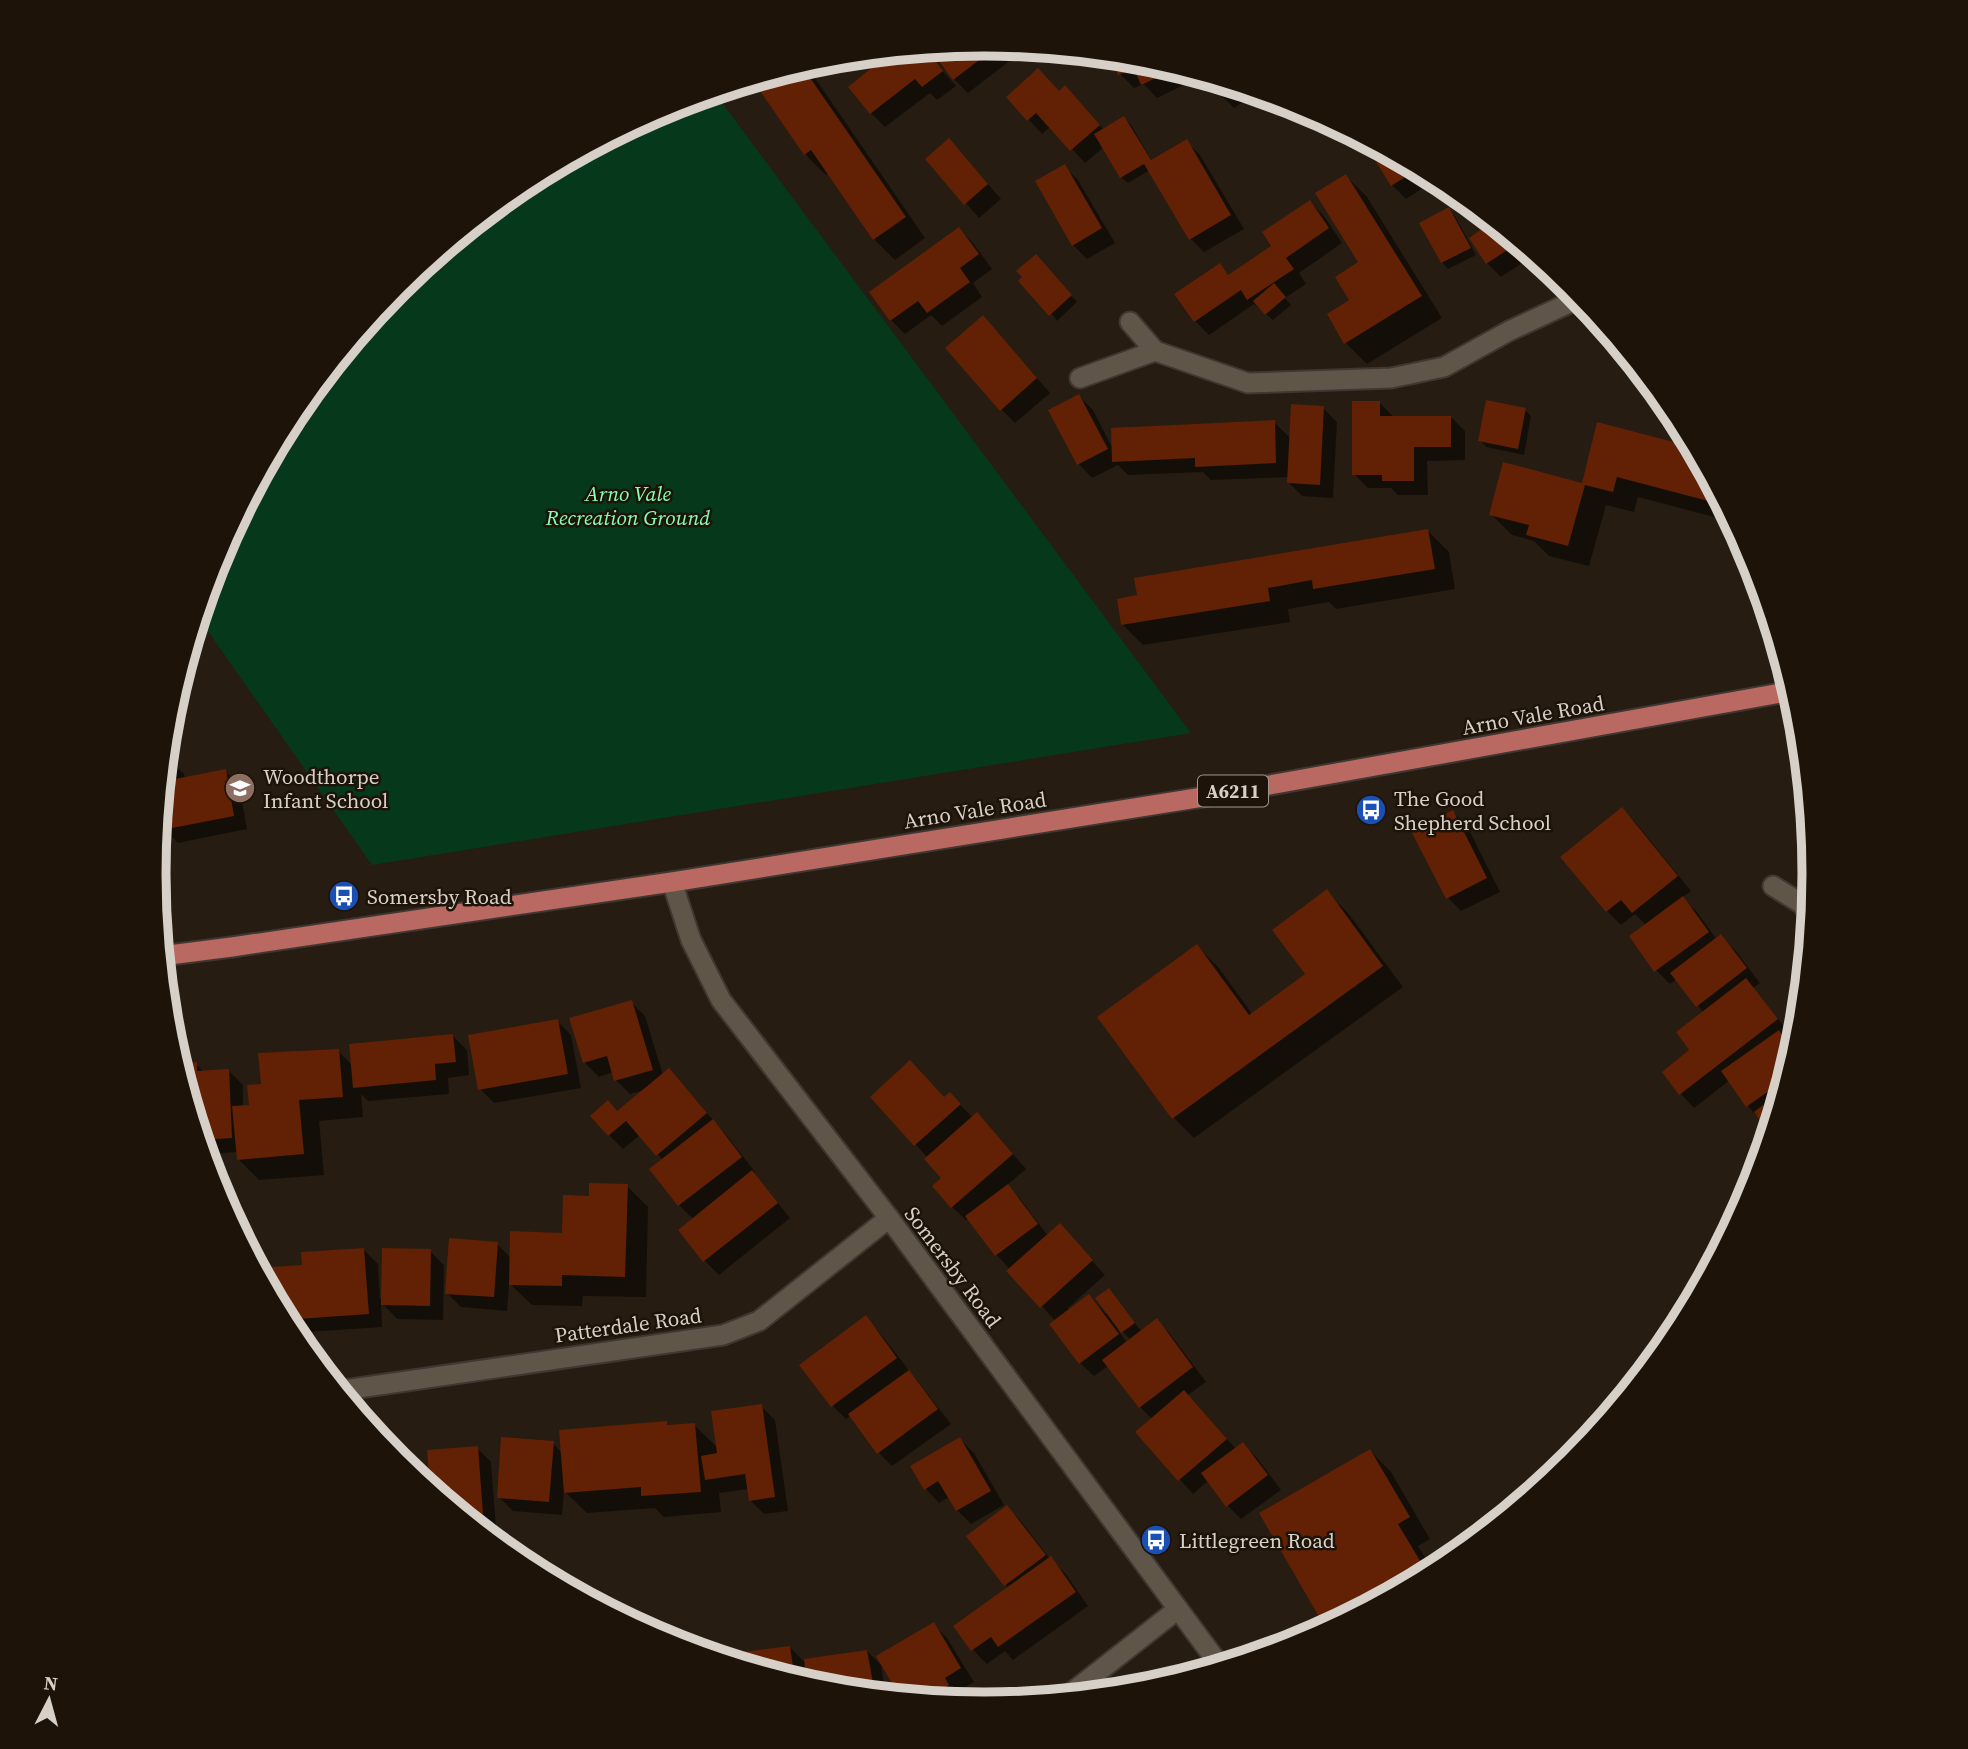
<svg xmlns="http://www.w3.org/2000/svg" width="1968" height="1749" viewBox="0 0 1968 1749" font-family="'Source Serif 4',serif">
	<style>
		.green { fill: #06381c }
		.shadow { fill: #0007; fill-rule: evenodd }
		.building { fill: #622004 }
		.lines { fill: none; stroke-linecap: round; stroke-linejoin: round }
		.minor-casing { stroke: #3f3731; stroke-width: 23 }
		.tertiary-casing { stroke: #3f3731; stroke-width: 23 }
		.primary-casing { stroke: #3f3731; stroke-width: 23 }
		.minor { stroke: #605549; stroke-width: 19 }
		.tertiary { stroke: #605549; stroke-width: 19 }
		.primary { stroke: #b96862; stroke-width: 19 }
		.labels { text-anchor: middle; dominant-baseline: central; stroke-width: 5; stroke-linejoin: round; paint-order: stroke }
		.shield { fill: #1d1309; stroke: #9f978f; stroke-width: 2 }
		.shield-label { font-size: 19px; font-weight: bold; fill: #d7d0c9 }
		.park-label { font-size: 21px; font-style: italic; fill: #83ffaf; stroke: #1d1309 }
		.street-label { font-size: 21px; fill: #d7d0c9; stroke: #1d1309 }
		.poi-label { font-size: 21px; fill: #d7d0c9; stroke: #1d1309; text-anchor: start }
		.rim { fill: none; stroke: #d7d0c9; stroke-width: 9 }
	</style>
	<rect width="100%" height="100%" fill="#261c12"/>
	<!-- green -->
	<polygon class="green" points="714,92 1191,733 372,865 198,617 217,556 293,413 397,287 523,184 666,107"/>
	<!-- shadow -->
	<g class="shadow">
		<polygon points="984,44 1009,46 1016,56 968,93 954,79 932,49"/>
		<polygon points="924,50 956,86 937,100 930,93 885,127 871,113 891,55 902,65"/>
		<polygon points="1112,56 1146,60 1180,70 1186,84 1157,98 1144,84 1134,88 1120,74"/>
		<polygon points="806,65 925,238 895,260 874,239 829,173 826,175 805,154 762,78"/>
		<polygon points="1210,79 1257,93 1234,108 1220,94"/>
		<polygon points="1060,93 1079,102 1104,130 1124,118 1131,125 1152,161 1186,141 1200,155 1244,229 1204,252 1190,238 1150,170 1128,183 1121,177 1104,147 1085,163 1051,126 1042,134 1008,97"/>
		<polygon points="1383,150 1437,179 1406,199 1392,185"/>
		<polygon points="962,154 1001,199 979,218 927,159"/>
		<polygon points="1064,166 1078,180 1115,243 1087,259 1073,245"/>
		<polygon points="1346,176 1367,197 1442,318 1367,364 1346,343 1352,301 1361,263"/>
		<polygon points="1310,202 1324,216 1342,243 1299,273 1306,284 1285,298 1291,305 1273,320 1254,304 1209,335 1195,321 1219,266 1230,276 1274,246"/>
		<polygon points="1449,209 1455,216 1476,255 1448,269 1442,262"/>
		<polygon points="1494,223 1533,256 1501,277 1487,263 1471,238"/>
		<polygon points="959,229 973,243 992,269 973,283 982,297 942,326 931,315 905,334 891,320"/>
		<polygon points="1042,263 1077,302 1057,321 1024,277"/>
		<polygon points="997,332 1050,393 1015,423 1001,409"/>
		<polygon points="1079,396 1093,410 1114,451 1274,422 1291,439 1323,408 1337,422 1333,498 1302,496 1288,482 1289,477 1211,480 1203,472 1128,475 1118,465 1092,478 1079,464"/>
		<polygon points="1380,403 1395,418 1451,417 1465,431 1465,460 1427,461 1428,495 1398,495 1391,488 1368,488 1354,474"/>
		<polygon points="1525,410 1531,416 1524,455 1486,447 1480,440"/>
		<polygon points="1694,449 1733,522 1638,497 1634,512 1606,505 1589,566 1549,556 1534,541 1512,535 1491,514"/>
		<polygon points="1428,531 1449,552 1455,589 1336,609 1329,602 1288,609 1290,622 1143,645 1122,624"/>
		<polygon points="170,760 184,774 185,778 225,771 239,785 247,829 178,843 164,829 160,807 164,761"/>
		<polygon points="1622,809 1636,823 1691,891 1682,898 1697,912 1717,940 1721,937 1735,950 1760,983 1753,988 1790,1034 1785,1038 1795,1049 1770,1132 1748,1106 1730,1080 1694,1108 1681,1094 1704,1013 1677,979 1670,984 1656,970 1646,925 1635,914 1621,925 1607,911"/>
		<polygon points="1453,812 1467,826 1500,892 1461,911 1447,897"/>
		<polygon points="1327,892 1348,913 1403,987 1194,1138 1173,1117 1197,946 1218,967 1253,1015 1307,975"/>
		<polygon points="631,1002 645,1016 663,1075 682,1084 727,1136 755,1172 752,1174 765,1187 790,1218 719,1275 705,1261 680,1230 693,1219 679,1205 651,1170 663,1160 640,1135 623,1149 609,1135 618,1113 645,1090 630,1094 616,1080 613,1072 599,1077 585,1063 572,1019"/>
		<polygon points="557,1021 571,1035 581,1088 494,1103 480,1089"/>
		<polygon points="453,1036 467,1050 469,1075 448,1078 449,1094 368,1101 361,1094 363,1117 319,1121 324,1175 259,1180 238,1159 238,1152 205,1154 178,1065 196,1064 204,1072 229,1071 243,1085 243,1107 250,1106 263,1086 338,1051 352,1065"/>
		<path d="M 950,1094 L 973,1118 L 991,1129 L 1026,1169 L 1007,1185 L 1021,1200 L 1048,1236 L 1073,1240 L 1105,1275 L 1068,1308 L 1070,1310 L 1089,1296 L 1106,1314 L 1108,1312 L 1109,1290 L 1142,1332 L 1156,1320 L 1170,1334 L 1206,1382 L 1188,1395 L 1236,1449 L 1243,1444 L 1257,1458 L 1281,1490 L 1241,1519 L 1227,1505 L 1209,1480 L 1193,1494 L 1138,1433 L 1153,1420 L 1140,1407 L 1108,1366 L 1094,1376 L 1080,1363 L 1055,1321 L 997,1255 L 969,1218 L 966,1220 L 952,1207 L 943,1178 L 928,1158 L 872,1097 L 945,1099 ZM 1119,1328 L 1131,1340 L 1127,1343 L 1118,1330 Z"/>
		<polygon points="627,1186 648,1207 646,1297 583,1296 582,1306 532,1305 509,1283 507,1311 461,1307 447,1293 497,1244 511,1258 563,1235 590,1197"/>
		<polygon points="364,1250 378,1264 380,1299 383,1299 430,1251 444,1265 443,1320 397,1319 381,1302 382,1327 292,1333 258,1270 303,1267"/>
		<polygon points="865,1318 879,1332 951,1424 892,1466 878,1452 851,1415 846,1419 832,1405"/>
		<polygon points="761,1406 775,1420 788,1511 764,1514 750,1500 749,1489 719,1493 721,1512 664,1517 655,1508 587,1513 564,1491 562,1515 513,1511 499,1497 553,1443 562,1453 666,1423 670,1427 694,1425 718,1448"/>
		<polygon points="960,1439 974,1453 1004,1505 971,1524 957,1510 949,1497 939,1503 926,1489"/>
		<polygon points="477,1448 491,1462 496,1528 479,1529 394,1459 411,1457 431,1477"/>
		<polygon points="1370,1451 1391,1472 1430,1539 1418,1546 1428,1562 1501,1520 1445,1565 1328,1628 1261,1514"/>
		<polygon points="1007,1507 1021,1521 1050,1559 1065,1573 1088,1606 1013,1660 1005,1651 987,1664 973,1650 956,1626 1009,1589 968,1536"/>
		<polygon points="933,1624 947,1638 974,1682 957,1692 962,1699 956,1703 902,1697"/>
		<polygon points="790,1647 803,1661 867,1651 881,1665 886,1696 822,1689 716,1657"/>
	</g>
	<!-- building -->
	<g class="building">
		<polygon points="984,44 999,45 953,80 930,49"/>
		<polygon points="926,49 943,71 922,87 915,79 870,114 848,87 890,53 900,64 918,50"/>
		<polygon points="1110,56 1146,60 1172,68 1173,70 1141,85 1134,69 1118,75"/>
		<polygon points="802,66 906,217 873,240 811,150 804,155 758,88 763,84 760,79"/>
		<polygon points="1038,68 1059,91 1065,85 1100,125 1070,151 1036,113 1027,121 1006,97"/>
		<polygon points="1208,78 1226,84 1233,86 1219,95"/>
		<polygon points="1124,116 1151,160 1187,139 1231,215 1189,240 1144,164 1120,178 1094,134"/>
		<polygon points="949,138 988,184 964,205 925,159"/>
		<polygon points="1381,149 1418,169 1391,186 1372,155"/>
		<polygon points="1065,164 1102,228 1072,246 1035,181"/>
		<polygon points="1346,174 1422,296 1344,344 1327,314 1349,300 1335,277 1358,262 1315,193"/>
		<polygon points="1310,200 1329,228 1286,258 1294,269 1247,300 1241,290 1194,322 1174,294 1220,263 1228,275 1271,246 1262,232"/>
		<polygon points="1449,207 1471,248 1441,263 1419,223"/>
		<polygon points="1492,222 1518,243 1486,264 1469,238"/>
		<polygon points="959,227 979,254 960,268 970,282 927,313 918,301 890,321 869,292"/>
		<polygon points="1036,254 1072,295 1049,316 1018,281 1022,277 1016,271"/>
		<polygon points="1274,283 1286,297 1265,315 1253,301"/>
		<polygon points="983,315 1037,378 1000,411 945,348"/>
		<polygon points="1079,394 1108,449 1077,465 1048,410"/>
		<polygon points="1486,400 1526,408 1518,449 1478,441"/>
		<polygon points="1352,401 1380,401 1380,416 1451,416 1451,447 1414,447 1414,481 1382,481 1382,475 1352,475"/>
		<polygon points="1291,404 1324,406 1320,485 1287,483"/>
		<polygon points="1275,420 1276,463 1195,467 1195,458 1112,462 1111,428"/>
		<polygon points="1597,422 1693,447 1715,489 1712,502 1617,477 1613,492 1585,485 1568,546 1526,535 1529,525 1489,515 1503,462 1582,483"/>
		<polygon points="1428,529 1435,569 1313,589 1312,580 1268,588 1270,601 1121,625 1117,599 1137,595 1134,578"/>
		<polygon points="171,758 175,779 226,769 234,816 162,830 159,814 165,760"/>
		<polygon points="1622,807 1678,876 1632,913 1621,900 1606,912 1560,857"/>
		<polygon points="1453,810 1487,878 1446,899 1411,831"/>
		<polygon points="1327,889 1383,966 1172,1119 1097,1017 1197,944 1249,1015 1305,974 1272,930"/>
		<polygon points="1683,896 1709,932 1654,972 1629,936"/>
		<polygon points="1721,934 1747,968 1696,1007 1670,973"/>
		<polygon points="1746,978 1778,1019 1679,1095 1662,1072 1689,1050 1676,1032"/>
		<polygon points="632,1000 653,1070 614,1081 607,1056 583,1063 569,1018"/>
		<polygon points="558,1019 568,1074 478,1090 468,1035"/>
		<polygon points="1779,1030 1794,1052 1786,1079 1746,1107 1721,1071"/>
		<polygon points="453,1034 456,1062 435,1064 436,1080 353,1088 349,1044"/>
		<polygon points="339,1049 343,1097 299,1100 304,1154 237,1160 232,1106 249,1105 247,1085 261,1084 258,1053"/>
		<polygon points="910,1060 944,1097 950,1092 961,1104 914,1146 870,1097"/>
		<polygon points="197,1062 197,1071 229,1069 232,1138 201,1140 177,1063"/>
		<polygon points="669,1068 707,1113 656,1156 626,1121 608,1136 590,1116 608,1100 617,1111"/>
		<polygon points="1782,1091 1778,1106 1769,1134 1754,1112"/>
		<polygon points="977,1112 1013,1154 951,1208 932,1186 941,1178 924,1159"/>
		<polygon points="713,1119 742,1157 678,1206 649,1169"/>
		<polygon points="752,1170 778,1203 703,1262 678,1230"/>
		<polygon points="589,1183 628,1184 625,1277 562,1275 562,1286 509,1285 510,1231 562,1233 563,1195 589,1196"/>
		<polygon points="1008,1184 1038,1224 995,1256 965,1216"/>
		<polygon points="1060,1223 1093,1260 1040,1308 1006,1271"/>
		<polygon points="449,1238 498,1242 494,1297 445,1294"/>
		<polygon points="364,1248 369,1314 284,1320 257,1268 302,1265 301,1252"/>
		<polygon points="382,1248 431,1249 430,1306 381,1305"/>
		<polygon points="1109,1288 1135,1323 1121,1333 1095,1298"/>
		<polygon points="1089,1294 1119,1334 1079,1364 1049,1324"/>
		<polygon points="866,1315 897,1358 831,1407 799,1365"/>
		<polygon points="1157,1318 1193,1367 1139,1408 1102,1360"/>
		<polygon points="909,1370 938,1409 877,1454 848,1414"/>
		<polygon points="1184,1390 1227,1439 1178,1481 1135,1432"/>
		<polygon points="762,1404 775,1497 749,1501 745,1474 705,1480 701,1456 717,1453 711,1411"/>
		<polygon points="667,1421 667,1425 695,1423 701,1492 641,1496 641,1487 564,1493 559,1430"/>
		<polygon points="501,1437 554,1441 549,1502 497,1498"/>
		<polygon points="960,1437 991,1491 956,1511 938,1481 924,1490 910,1466"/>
		<polygon points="1243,1442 1268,1475 1226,1507 1201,1473"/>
		<polygon points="478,1446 483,1514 463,1516 430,1489 427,1450"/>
		<polygon points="1370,1449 1410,1517 1398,1524 1422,1564 1501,1518 1502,1519 1445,1565 1326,1629 1259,1513"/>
		<polygon points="412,1455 414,1476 393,1457"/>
		<polygon points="1007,1505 1046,1555 1004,1586 966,1536"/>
		<polygon points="1051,1556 1076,1592 998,1647 991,1637 971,1651 953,1626"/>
		<polygon points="934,1622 961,1668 945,1678 949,1685 925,1699 900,1697 876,1656"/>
		<polygon points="790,1646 795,1681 712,1656"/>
		<polygon points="867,1650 875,1694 822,1689 807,1685 804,1659"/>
	</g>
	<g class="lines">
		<!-- minor casing -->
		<g class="minor-casing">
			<g id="minor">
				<polyline points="1130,322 1155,351 1248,383 1391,378 1444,367 1509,331 1580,298"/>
				<polyline points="1080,378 1155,351"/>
				<polyline points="1773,886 1802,904 1811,918"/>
				<polyline points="338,1391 723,1335 759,1321 889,1218"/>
				<polyline points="1066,1697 1178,1609"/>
			</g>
		</g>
		<!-- tertiary casing -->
		<g class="tertiary-casing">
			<polyline id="tertiary" points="672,882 691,940 721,1000 889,1218 1221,1667"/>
		</g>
		<!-- primary casing -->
		<g class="primary-casing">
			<polyline id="primary" points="161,956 232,947 672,882 1203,797 1792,691"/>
		</g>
		<!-- minor -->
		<use href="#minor" class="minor"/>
		<!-- tertiary -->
		<use href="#tertiary" class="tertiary"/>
		<!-- primary -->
		<use href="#primary" class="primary"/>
	</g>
	<!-- icons -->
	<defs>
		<g id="school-disc" transform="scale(1.575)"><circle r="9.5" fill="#8d6e63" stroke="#1d1309"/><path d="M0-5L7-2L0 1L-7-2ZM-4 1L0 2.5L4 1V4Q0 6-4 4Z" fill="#fff"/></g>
		<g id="bus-disc" transform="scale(1.575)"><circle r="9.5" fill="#1a4fb4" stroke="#1d1309"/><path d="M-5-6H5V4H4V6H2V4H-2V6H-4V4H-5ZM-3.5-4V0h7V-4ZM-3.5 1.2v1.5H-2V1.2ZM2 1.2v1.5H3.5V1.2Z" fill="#fff"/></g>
	</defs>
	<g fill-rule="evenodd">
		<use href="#school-disc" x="240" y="788"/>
		<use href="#bus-disc" x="1371" y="810"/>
		<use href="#bus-disc" x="344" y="896"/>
		<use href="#bus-disc" x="1156" y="1540"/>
	</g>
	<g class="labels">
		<!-- shield labels -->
		<rect class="shield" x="1198" y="775.5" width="70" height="31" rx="5"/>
		<g class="shield-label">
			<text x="1233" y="791">A6211</text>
		</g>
		<!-- park labels -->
		<g class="park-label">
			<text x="628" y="493">Arno Vale<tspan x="628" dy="24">Recreation Ground</tspan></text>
		</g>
		<!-- street labels -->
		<g class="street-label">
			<text transform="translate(1533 715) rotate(-10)">Arno Vale Road</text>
			<text transform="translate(975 810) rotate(-9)">Arno Vale Road</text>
			<text transform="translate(953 1267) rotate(53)">Somersby Road</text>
			<text transform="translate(628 1325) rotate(-8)">Patterdale Road</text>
		</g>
		<!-- poi labels -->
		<g class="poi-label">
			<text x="263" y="776">Woodthorpe<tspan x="263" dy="24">Infant School</tspan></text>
			<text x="1394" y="798">The Good<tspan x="1394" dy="24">Shepherd School</tspan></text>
			<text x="367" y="896">Somersby Road</text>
			<text x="1179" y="1540">Littlegreen Road</text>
		</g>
	</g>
	<!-- crop -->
	<path d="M0 0H1968V1749H0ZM166 874a818 818 0 1 1 1636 0a818 818 0 1 1-1636 0Z" fill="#1d1309" fill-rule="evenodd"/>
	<path class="rim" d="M166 874a818 818 0 1 1 1636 0a818 818 0 1 1-1636 0Z"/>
	<!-- north arrow -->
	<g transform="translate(49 1700) rotate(6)" stroke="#1d1309" stroke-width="5" paint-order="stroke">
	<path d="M0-5L12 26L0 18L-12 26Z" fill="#d7d0c9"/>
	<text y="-10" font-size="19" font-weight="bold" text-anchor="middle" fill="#d7d0c9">N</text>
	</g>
</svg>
